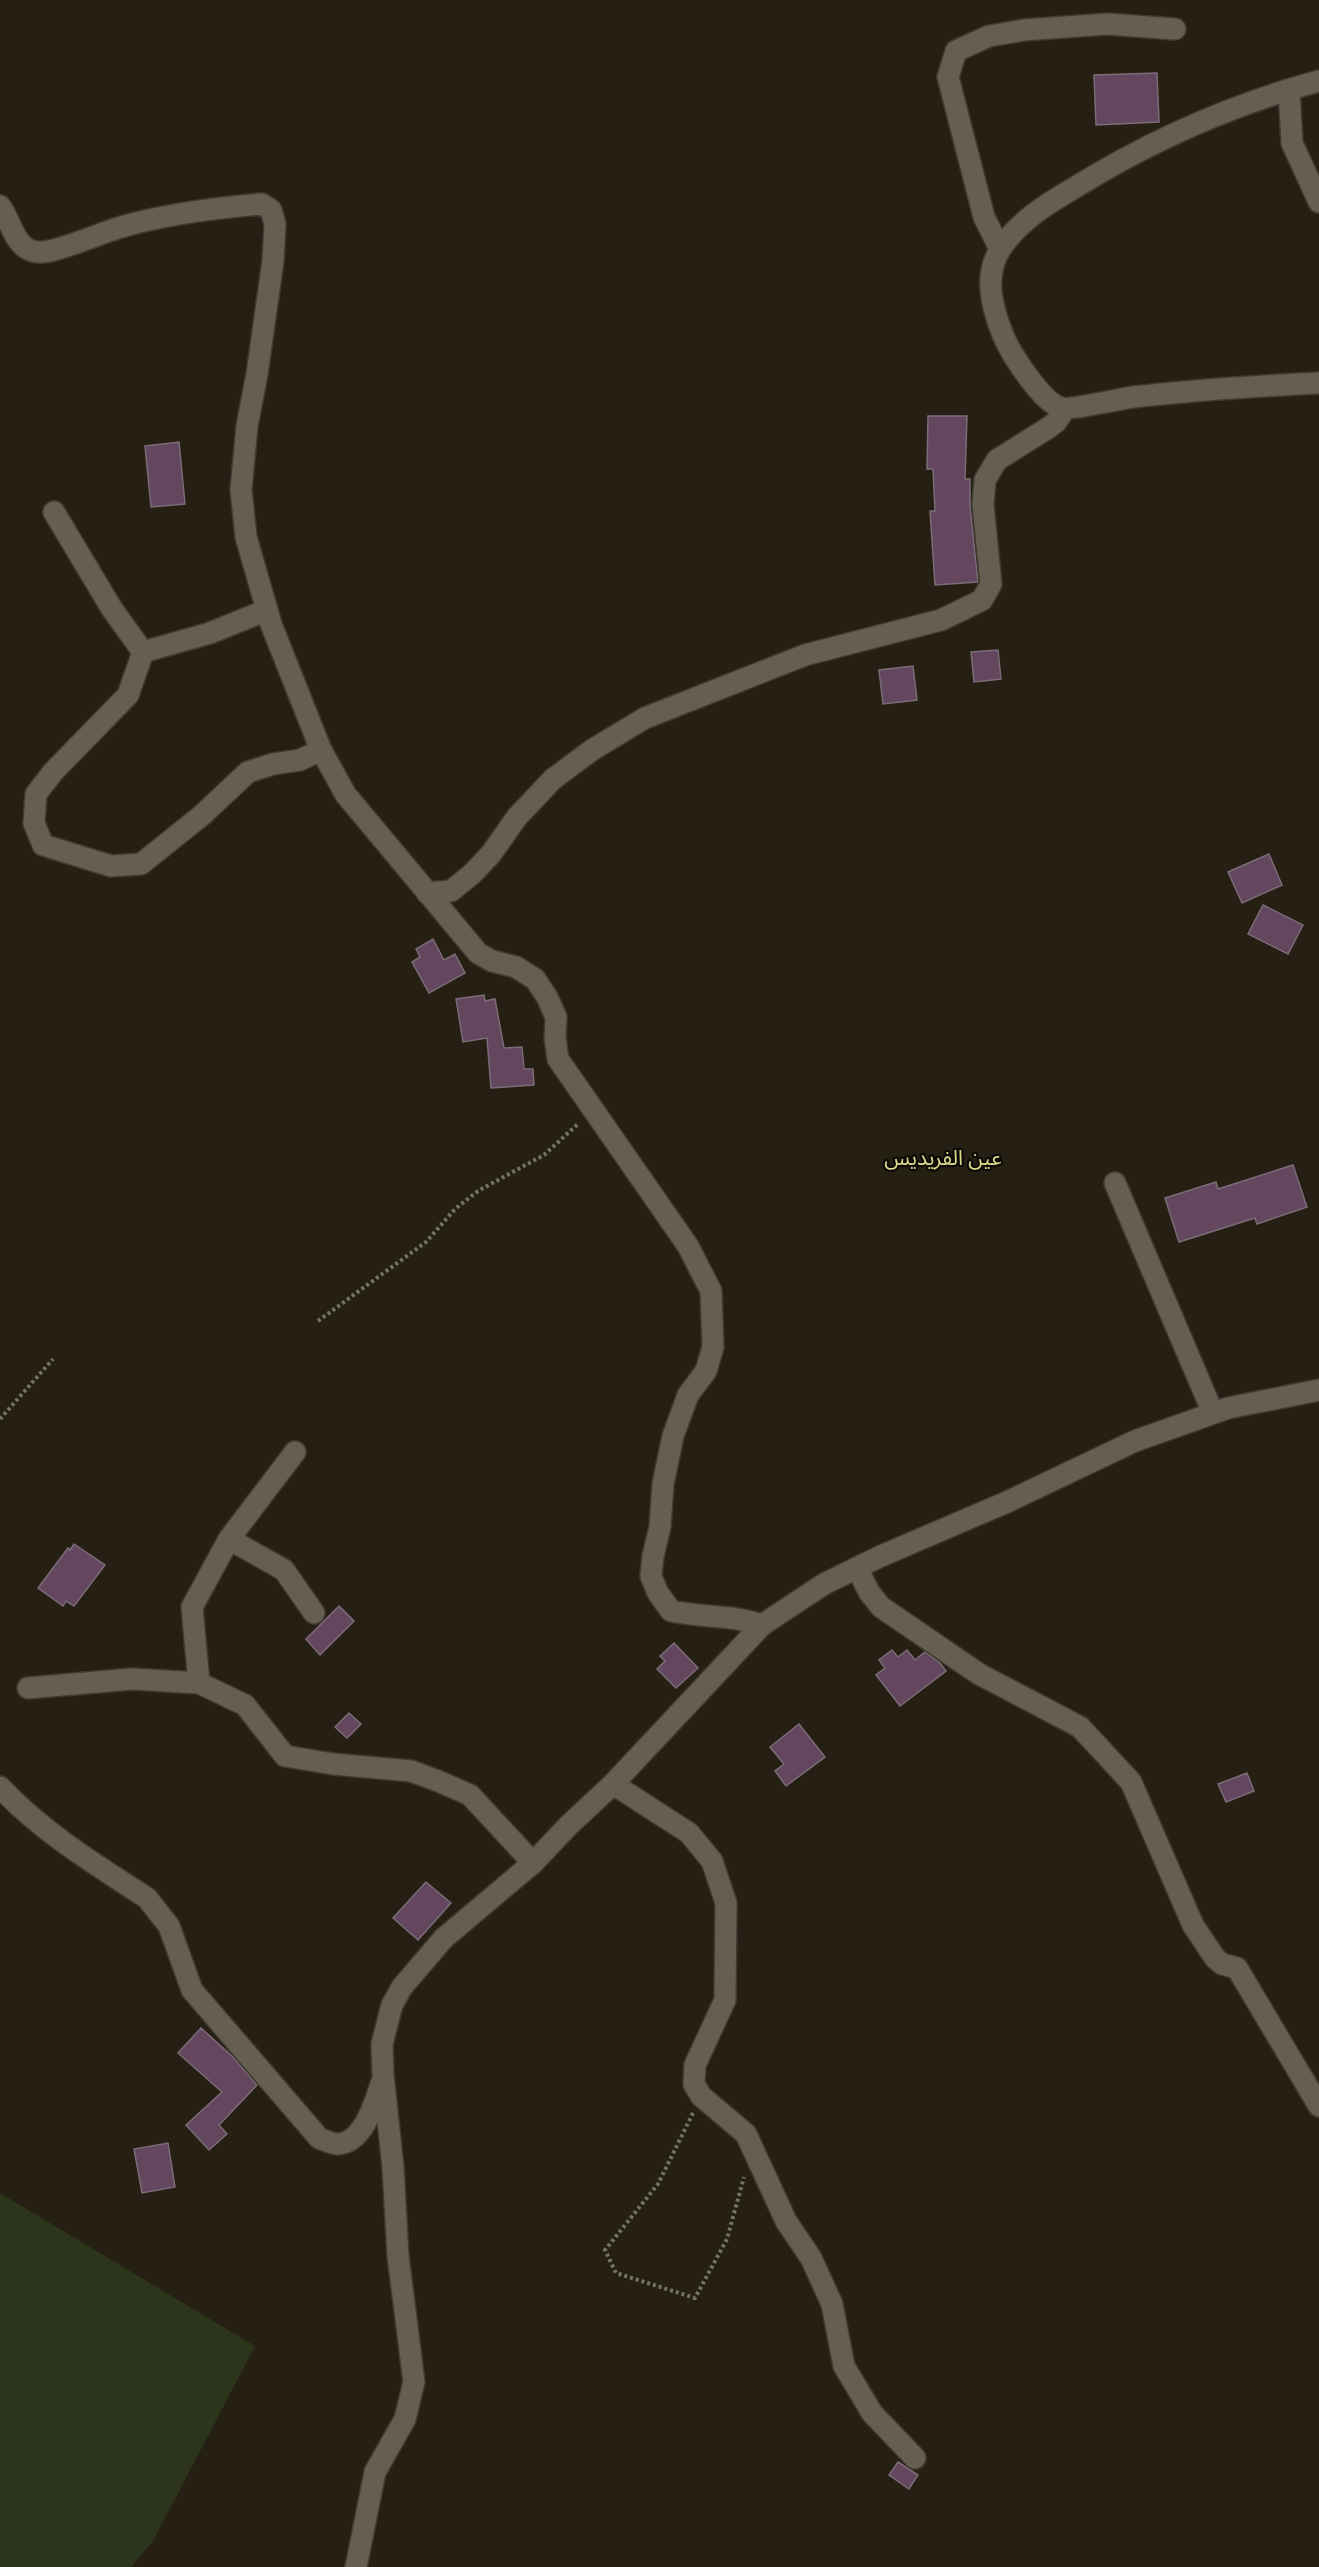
<svg xmlns="http://www.w3.org/2000/svg" width="1319" height="2567" viewBox="0 0 1319 2567" font-family="'Public Sans','Noto Sans Arabic',sans-serif">
	<style>
		.green { fill: #2c351b }
		.building { fill: #64465f; stroke: #7a6d77; stroke-width: 1.5 }
		.lines { fill: none; stroke-linecap: round; stroke-linejoin: round }
		.minor-casing { stroke: #3f3932; stroke-width: 24 }
		.path { stroke: #777268; stroke-width: 4; stroke-dasharray: 3 3; stroke-linecap: butt }
		.minor { stroke: #655e51; stroke-width: 21 }
		.labels { text-anchor: middle; dominant-baseline: central; stroke-width: 4.5; stroke-linejoin: round; paint-order: stroke }
		.quarter-label { font-size: 21px; fill: #e0da8c; stroke: #0c0a06 }
	</style>
	<rect width="100%" height="100%" fill="#261f14"/>
	<!-- green -->
	<polygon class="green" points="0,2193 255,2346 153,2541 131,2567 0,2567"/>
	<!-- building -->
	<g class="building">
		<polygon points="1157,73 1159,122 1096,125 1094,75"/>
		<polygon points="928,416 967,416 965,479 970,479 970,506 978,582 935,585 930,511 935,511 933,469 927,469"/>
		<polygon points="179,442 185,504 151,507 145,446"/>
		<polygon points="998,650 1001,679 974,682 971,652"/>
		<polygon points="913,666 917,700 883,704 879,670"/>
		<polygon points="1269,854 1282,885 1242,903 1228,872"/>
		<polygon points="1263,905 1303,925 1288,954 1248,934"/>
		<polygon points="433,939 444,960 455,954 465,973 429,993 412,962 420,957 416,949"/>
		<polygon points="484,995 485,1001 495,999 504,1048 522,1047 524,1069 533,1069 534,1085 491,1088 487,1038 463,1042 456,999"/>
		<polygon points="1293,1165 1307,1207 1257,1224 1255,1218 1179,1242 1165,1198 1216,1182 1218,1189"/>
		<polygon points="74,1544 105,1565 74,1606 66,1601 63,1606 38,1588 68,1548 70,1550"/>
		<polygon points="339,1606 354,1621 320,1655 306,1639"/>
		<polygon points="674,1643 698,1668 676,1688 657,1669 665,1661 660,1656"/>
		<polygon points="892,1650 898,1657 907,1650 915,1660 925,1652 940,1663 946,1671 900,1706 876,1675 885,1668 879,1660"/>
		<polygon points="349,1713 361,1724 347,1738 335,1727"/>
		<polygon points="799,1724 825,1757 786,1786 775,1771 784,1764 770,1747"/>
		<polygon points="1247,1773 1254,1791 1226,1802 1218,1784"/>
		<polygon points="426,1882 451,1903 418,1940 393,1918"/>
		<polygon points="201,2028 234,2058 257,2085 219,2125 227,2134 209,2150 186,2125 222,2092 178,2053"/>
		<polygon points="168,2143 175,2187 142,2193 134,2149"/>
		<polygon points="898,2462 918,2475 909,2489 889,2475"/>
	</g>
	<g class="lines">
		<!-- minor casing -->
		<g class="minor-casing">
			<g id="minor">
				<path d="M 1319,81 C 1233,104 1150,141 1074,188 C 1047,204 1019,221 1001,248 C 983,275 992,308 1003,335 C 1011,354 1042,403 1062,408 C 1069,410 1120,399 1133,397 C 1195,390 1257,386 1319,383"/>
				<polyline points="1289,90 1292,143 1319,202"/>
				<path d="M 0,206 C 10,219 12,238 26,248 C 39,257 57,249 70,245 C 86,240 102,233 118,228 C 164,214 214,208 262,204 L 271,210 L 275,224 L 273,261 L 257,374 L 247,426 L 241,490 L 246,537 L 271,624 L 321,750 L 346,795 L 478,953 L 492,961 L 516,967 L 535,979 L 547,997 L 556,1017 L 555,1038 L 558,1059 L 688,1246 L 711,1291 L 713,1347 L 706,1371 L 688,1395 L 673,1436 L 663,1484 L 660,1527 L 653,1556 L 651,1576 L 658,1593 L 671,1611 C 703,1618 730,1614 762,1625"/>
				<polyline points="1000,249 984,217 948,77 956,51 989,36 1024,30 1107,24 1175,29"/>
				<polyline points="54,512 112,609 143,652 210,633 267,610"/>
				<polyline points="143,652 128,695 53,772 36,794 34,823 43,845 111,866 141,864 201,816 248,772 273,764 300,760 321,750"/>
				<polyline points="427,893 451,891 472,874 491,854 517,817 553,779 592,750 645,718 805,655 941,620 982,600 991,584 983,505 985,480 997,460 1048,428 1056,422 1065,409"/>
				<polyline points="1115,1183 1213,1413"/>
				<polyline points="229,1539 295,1452"/>
				<polyline points="857,1568 869,1592 881,1607 979,1674 1080,1727 1131,1782 1193,1925 1215,1958 1222,1964 1237,1968 1319,2106"/>
				<polyline points="199,1683 192,1607 229,1539 284,1570 314,1613"/>
				<polyline points="28,1688 132,1679 199,1683 245,1705 285,1756 333,1764 411,1771 438,1781 470,1795 533,1863"/>
				<polyline points="613,1784 689,1833 712,1861 726,1903 725,2000 695,2065 694,2084 701,2096 746,2134 786,2221 811,2258 832,2304 844,2366 872,2413 915,2458"/>
				<path d="M 0,1787 C 42,1832 96,1865 147,1898 L 169,1926 L 192,1990 L 319,2138 C 324,2140 332,2144 338,2144 C 363,2143 375,2103 381,2084"/>
				<polyline points="356,2567 375,2472 405,2419 414,2382 398,2256 393,2167 383,2075 382,2044 392,2005 402,1987 444,1938 533,1863 569,1825 613,1784 762,1625 824,1584 881,1556 1007,1502 1135,1441 1228,1408 1319,1390"/>
			</g>
		</g>
		<!-- path -->
		<g class="path">
			<polyline points="318,1321 426,1242 455,1209 478,1191 544,1155 579,1123"/>
			<polyline points="0,1419 53,1359"/>
			<polyline points="693,2113 658,2184 605,2250 616,2273 695,2298 727,2239 744,2177"/>
		</g>
		<!-- minor -->
		<use href="#minor" class="minor"/>
	</g>
	<g class="labels">
		<!-- quarter labels -->
		<g class="quarter-label">
			<text x="943" y="1157">عين الفريديس</text>
		</g>
	</g>
</svg>
